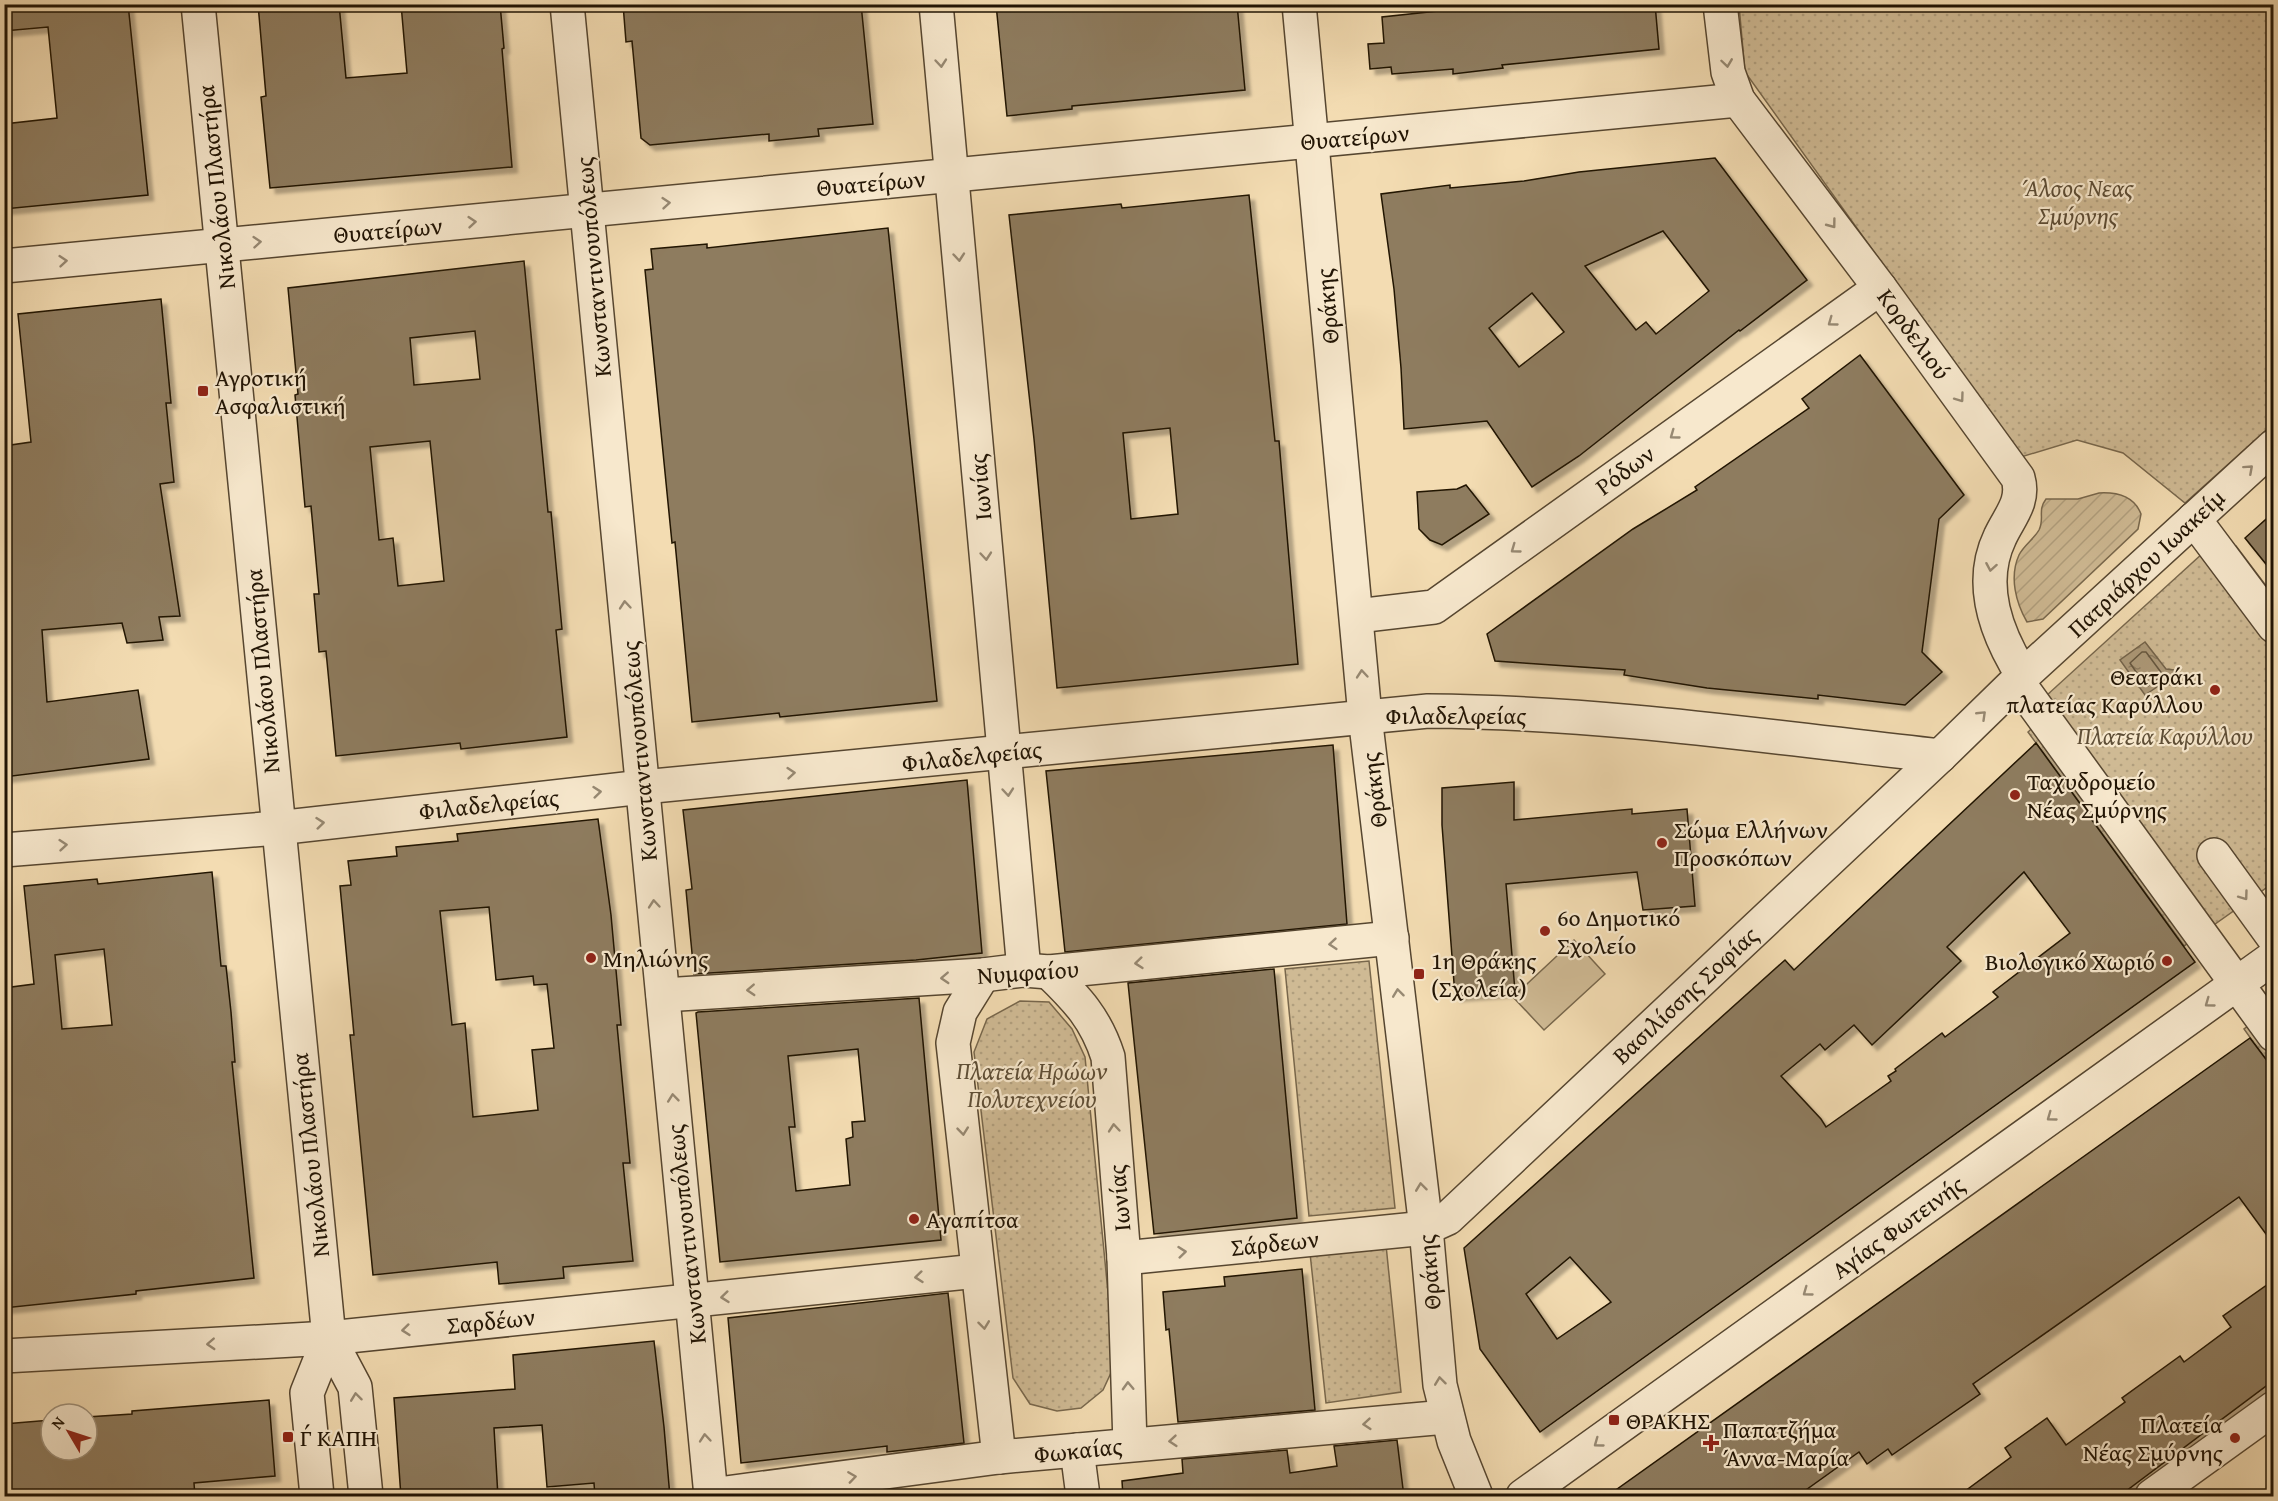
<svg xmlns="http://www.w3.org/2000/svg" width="2278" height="1501" viewBox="0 0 2278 1501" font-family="'Gentium Book Plus',serif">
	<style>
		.park { fill: url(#park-dots); stroke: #78674c; stroke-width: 1.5 }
		.garden { fill: url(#garden-furrows); stroke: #78674c; stroke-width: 1.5 }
		.pitch { fill: #cfba94; stroke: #78674c; stroke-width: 1.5 }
		.water { fill: url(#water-ripples); stroke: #746349; stroke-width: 1.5 }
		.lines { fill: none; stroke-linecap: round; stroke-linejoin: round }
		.shore { stroke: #66563e; stroke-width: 1.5 }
		.building { fill: #8e7c5e; stroke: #211404; stroke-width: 1.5; fill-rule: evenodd; filter: url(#shadow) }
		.minor-casing { stroke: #564630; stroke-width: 36 }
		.minor { stroke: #f7e8cd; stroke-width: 33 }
		.oneway { stroke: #978973 }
		.poi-dot { fill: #8f2418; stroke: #f7e8cd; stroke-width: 2 }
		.labels { text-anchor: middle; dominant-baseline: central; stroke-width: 4.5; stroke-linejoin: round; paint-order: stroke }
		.street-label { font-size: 24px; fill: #211404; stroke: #f7e8cd }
		.park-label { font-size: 24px; font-style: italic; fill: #5e4e36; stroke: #f7e8cd }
		.poi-label { font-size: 24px; fill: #211404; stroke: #f7e8cd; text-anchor: start }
	</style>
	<defs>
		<pattern id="park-dots" width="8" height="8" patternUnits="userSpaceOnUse" patternTransform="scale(1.5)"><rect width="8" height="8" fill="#cfba94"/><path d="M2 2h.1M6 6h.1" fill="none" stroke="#b19f7e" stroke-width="1.8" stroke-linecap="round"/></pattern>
		<pattern id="garden-furrows" width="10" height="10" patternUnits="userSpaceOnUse" patternTransform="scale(1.5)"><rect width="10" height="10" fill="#cfba94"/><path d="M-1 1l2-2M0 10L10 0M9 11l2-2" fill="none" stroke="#b19f7e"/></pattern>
		<pattern id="water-ripples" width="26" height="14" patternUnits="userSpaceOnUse" patternTransform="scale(1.5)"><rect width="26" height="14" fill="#ac9877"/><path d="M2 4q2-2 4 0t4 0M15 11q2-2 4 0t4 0" fill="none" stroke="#8c7b5f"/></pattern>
		<filter id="shadow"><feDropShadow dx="5.5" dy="5.5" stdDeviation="1.5" flood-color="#0004"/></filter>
	</defs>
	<rect width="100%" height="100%" fill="#f3dcb2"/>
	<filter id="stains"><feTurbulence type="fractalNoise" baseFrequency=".00333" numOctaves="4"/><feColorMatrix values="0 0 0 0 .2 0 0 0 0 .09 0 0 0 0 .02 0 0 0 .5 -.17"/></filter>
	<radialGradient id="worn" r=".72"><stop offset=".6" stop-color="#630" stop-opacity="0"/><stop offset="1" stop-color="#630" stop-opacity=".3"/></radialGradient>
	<!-- park -->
	<g class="park">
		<polygon points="1739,5 2273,5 2273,424 2185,503 2123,453 2077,440 2021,457 1745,72"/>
		<polygon points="2236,546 2273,595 2273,883 2184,946 2028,732 2055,707 2047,695 2203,553 2215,565"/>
		<polygon points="1369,961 1395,1208 1309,1216 1285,969"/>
		<polygon points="1020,1001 1049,1002 1072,1029 1085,1057 1115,1364 1103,1390 1081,1408 1057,1411 1030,1404 1013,1378 974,1052 987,1019"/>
		<polygon points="2273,1008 2273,1070 2244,1029"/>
		<polygon points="1386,1245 1401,1392 1326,1403 1310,1253"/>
	</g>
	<!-- garden -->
	<path class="garden" d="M 2099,493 C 2117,492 2134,496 2141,514 L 2138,529 L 2043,619 L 2027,622 C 2016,603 2009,577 2019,555 C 2024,545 2034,539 2039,530 C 2045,518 2037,511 2046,499 L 2078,499 Z"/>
	<!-- pitch -->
	<polygon class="pitch" points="1574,940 1605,974 1544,1030 1513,997"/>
	<!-- water -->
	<polygon class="water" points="2145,642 2166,669 2174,670 2171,685 2163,683 2145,695 2120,660"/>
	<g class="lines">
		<!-- shore -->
		<polygon class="shore" points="2142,652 2146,652 2163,675 2148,686 2145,685 2130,663"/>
	</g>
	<!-- building -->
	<g class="building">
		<polygon points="4,4 128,4 148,195 4,209 4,124 57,118 48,27 4,31"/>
		<polygon points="258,4 339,4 346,78 407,73 401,4 500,4 504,48 502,49 512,167 270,188 261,97 266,96"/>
		<polygon points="623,4 861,4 873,124 818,129 819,136 769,141 769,134 650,145 641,138 632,41 626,42"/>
		<polygon points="996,4 1237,4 1245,90 1072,106 1072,109 1007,116"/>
		<polygon points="1447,4 1655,4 1659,49 1502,65 1503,68 1453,74 1453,69 1392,74 1391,67 1370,69 1368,44 1384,43 1382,17 1447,10"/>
		<path d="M 1715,158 L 1807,280 L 1740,331 L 1739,330 L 1579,456 L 1532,487 L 1487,421 L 1404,429 L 1401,368 L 1394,289 L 1381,194 L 1450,185 L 1450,188 L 1524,181 L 1579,172 ZM 1663,231 L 1709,291 L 1656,334 L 1646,322 L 1636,330 L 1585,266 ZM 1532,293 L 1564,332 L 1519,367 L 1489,328 Z"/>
		<path d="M 1249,195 L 1275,441 L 1279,441 L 1298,664 L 1057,688 L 1034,439 L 1009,215 L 1121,204 L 1122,208 ZM 1170,428 L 1178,514 L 1131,519 L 1123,433 Z"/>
		<polygon points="888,228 937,701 780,717 779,713 692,722 675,542 672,543 645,270 653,269 651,249 707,244 707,248"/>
		<path d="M 524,261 L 548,512 L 551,512 L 562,629 L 556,630 L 567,737 L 461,749 L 460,743 L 336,756 L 326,651 L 319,652 L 314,594 L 319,594 L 311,506 L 305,507 L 295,395 L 298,394 L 288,288 ZM 475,331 L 480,379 L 414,385 L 410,338 ZM 430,441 L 444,581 L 398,586 L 393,538 L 379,540 L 370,447 Z"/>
		<polygon points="161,299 171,403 166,403 174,482 160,484 180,616 159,617 163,640 127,643 122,623 42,630 47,702 138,690 149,759 4,777 4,446 31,442 18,314"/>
		<polygon points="1860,355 1964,495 1939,519 1922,652 1942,672 1905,705 1818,695 1818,699 1707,688 1624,675 1625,670 1495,661 1487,634 1633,529 1697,490 1695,487 1809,408 1802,399"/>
		<polygon points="1466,485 1489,514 1442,545 1430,540 1419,529 1417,492 1457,489"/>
		<polygon points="2274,512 2274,574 2245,538"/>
		<path d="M 2036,743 L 2195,962 L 1540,1432 L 1480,1349 L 1464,1248 L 1785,960 L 1794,970 ZM 2024,872 L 2070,933 L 1993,992 L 1998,997 L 1945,1037 L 1942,1033 L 1895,1069 L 1896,1071 L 1888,1076 L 1891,1081 L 1826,1127 L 1821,1119 L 1781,1076 L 1820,1044 L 1825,1050 L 1854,1025 L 1872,1045 L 1961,961 L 1947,947 ZM 1570,1257 L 1611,1302 L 1557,1339 L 1526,1294 Z"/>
		<polygon points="1333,745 1347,924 1065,952 1046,771"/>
		<polygon points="967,780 982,953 916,960 694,974 686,890 692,889 683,810"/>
		<polygon points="1514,782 1514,820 1632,809 1632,814 1687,809 1695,906 1643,910 1637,872 1506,884 1515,991 1455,996 1442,825 1442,788"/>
		<path d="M 598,819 L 611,915 L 621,1025 L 617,1025 L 630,1163 L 623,1163 L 633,1261 L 563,1267 L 564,1278 L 499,1284 L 497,1262 L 373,1275 L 350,1035 L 354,1035 L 340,886 L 351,885 L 348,861 L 397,856 L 396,847 L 458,841 L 457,834 ZM 489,907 L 496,980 L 533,976 L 534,985 L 547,984 L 554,1048 L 532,1050 L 538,1110 L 473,1117 L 465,1023 L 452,1025 L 440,911 Z"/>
		<path d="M 212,872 L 221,966 L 226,966 L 231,1012 L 235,1062 L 232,1062 L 254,1278 L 136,1291 L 136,1294 L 4,1308 L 4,988 L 34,984 L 24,886 L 97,879 L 98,884 ZM 104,949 L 112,1025 L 62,1029 L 55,955 Z"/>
		<polygon points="1274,969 1297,1218 1154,1234 1128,983"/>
		<path d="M 919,998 L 941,1240 L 720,1262 L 696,1013 L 698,1012 ZM 858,1049 L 865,1121 L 852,1122 L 853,1137 L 846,1139 L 850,1185 L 796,1191 L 789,1127 L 795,1127 L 788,1056 Z"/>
		<polygon points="2250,1038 2274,1070 2274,1245 2239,1197 1973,1384 1980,1394 1892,1455 1888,1449 1867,1464 1859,1452 1796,1497 1606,1497"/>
		<polygon points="1302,1269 1315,1410 1178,1422 1169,1329 1166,1330 1163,1292 1225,1286 1224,1277"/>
		<polygon points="2274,1280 2274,1380 2118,1497 1957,1497 2011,1457 2005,1448 2047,1418 2066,1445 2125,1402 2122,1398 2180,1356 2184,1362 2231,1327 2223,1316"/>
		<polygon points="948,1293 964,1443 887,1452 887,1446 741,1463 728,1318"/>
		<polygon points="654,1341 664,1427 670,1497 595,1497 594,1483 547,1487 542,1425 494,1428 498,1497 401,1497 394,1398 515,1389 513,1355"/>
		<polygon points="269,1400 275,1476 194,1483 195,1497 4,1497 4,1424 51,1420 51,1450 87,1450 87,1417 132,1414 132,1411"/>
		<polygon points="1397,1440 1404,1497 1123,1497 1122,1481 1183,1473 1182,1459 1287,1450 1290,1473 1337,1466 1334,1446"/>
	</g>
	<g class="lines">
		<!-- minor casing -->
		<g class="minor-casing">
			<g id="minor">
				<polyline points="198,4 329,1338 355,1387 366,1496"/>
				<polyline points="567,4 711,1496"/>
				<polyline points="936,4 1024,970"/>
				<polyline points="1299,4 1365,716 1426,1228 1440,1385 1454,1441 1476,1496"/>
				<path d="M 1720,4 L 1728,72 L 1738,100 L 1880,288 L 2018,478 C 2025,502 2009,517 2000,537 C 1977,585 1997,635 2023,676"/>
				<polyline points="4,266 1738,100"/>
				<polyline points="2194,519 2274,626"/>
				<polyline points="1357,616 1434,607 1880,288"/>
				<polyline points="2017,681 2274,1035"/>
				<path d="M 4,850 L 277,828 L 643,787 L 1428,711 C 1600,712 1770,737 1940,756"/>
				<polyline points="2214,855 2274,938"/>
				<path d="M 1049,972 C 1077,999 1096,1019 1108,1057 L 1124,1258 L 1130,1444"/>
				<polyline points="983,975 960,1012 953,1043 999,1457"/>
				<polyline points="663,995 983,975 1024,970 1049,972 1392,938"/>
				<polyline points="1124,1258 1426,1228 1448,1218 1940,756 2017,681 2274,446"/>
				<polyline points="4,1356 329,1338 977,1271"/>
				<polyline points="1077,1450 1083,1496"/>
				<polyline points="711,1495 999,1457 1446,1417"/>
				<polyline points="317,1496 307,1393 329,1338"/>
				<polyline points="1523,1496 2274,957"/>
				<polyline points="2152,1496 2274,1408"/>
			</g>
		</g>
		<!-- minor -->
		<use href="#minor" class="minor"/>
	</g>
	<!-- one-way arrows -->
	<defs><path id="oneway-chevron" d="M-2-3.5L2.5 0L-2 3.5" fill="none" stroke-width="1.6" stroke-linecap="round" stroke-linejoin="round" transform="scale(1.5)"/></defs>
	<g class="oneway">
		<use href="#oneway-chevron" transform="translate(941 63) rotate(85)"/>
		<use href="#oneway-chevron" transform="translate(1727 63) rotate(82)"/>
		<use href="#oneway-chevron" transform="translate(666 203) rotate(-5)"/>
		<use href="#oneway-chevron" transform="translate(472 222) rotate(-5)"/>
		<use href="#oneway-chevron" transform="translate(1832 224) rotate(53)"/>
		<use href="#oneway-chevron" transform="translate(257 242) rotate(-5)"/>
		<use href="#oneway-chevron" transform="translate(959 257) rotate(85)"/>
		<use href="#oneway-chevron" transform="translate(63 261) rotate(-5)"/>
		<use href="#oneway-chevron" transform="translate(1832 322) rotate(144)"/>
		<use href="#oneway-chevron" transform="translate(1960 398) rotate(54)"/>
		<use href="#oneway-chevron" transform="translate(1674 435) rotate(144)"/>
		<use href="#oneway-chevron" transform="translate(2249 469) rotate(-42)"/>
		<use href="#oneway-chevron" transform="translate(1515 549) rotate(144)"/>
		<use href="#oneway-chevron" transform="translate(986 556) rotate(85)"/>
		<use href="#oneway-chevron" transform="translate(1991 567) rotate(100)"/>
		<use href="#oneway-chevron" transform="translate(625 605) rotate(-95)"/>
		<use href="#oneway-chevron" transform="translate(1362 674) rotate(-95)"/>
		<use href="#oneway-chevron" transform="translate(1982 715) rotate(-44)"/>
		<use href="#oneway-chevron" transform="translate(791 773) rotate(-5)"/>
		<use href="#oneway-chevron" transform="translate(597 792) rotate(-6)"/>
		<use href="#oneway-chevron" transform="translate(1008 792) rotate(85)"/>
		<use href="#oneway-chevron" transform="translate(320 823) rotate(-6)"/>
		<use href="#oneway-chevron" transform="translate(63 845) rotate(-5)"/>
		<use href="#oneway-chevron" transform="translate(2244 896) rotate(54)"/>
		<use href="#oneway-chevron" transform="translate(654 904) rotate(-95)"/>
		<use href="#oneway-chevron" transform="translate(1333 944) rotate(175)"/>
		<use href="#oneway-chevron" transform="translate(1139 963) rotate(174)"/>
		<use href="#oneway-chevron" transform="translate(945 978) rotate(177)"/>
		<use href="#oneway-chevron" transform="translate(751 990) rotate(177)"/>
		<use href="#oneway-chevron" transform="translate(1398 993) rotate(-97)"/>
		<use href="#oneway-chevron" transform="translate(2209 1003) rotate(144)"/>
		<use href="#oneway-chevron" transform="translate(673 1098) rotate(-96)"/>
		<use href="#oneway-chevron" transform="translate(2051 1117) rotate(144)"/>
		<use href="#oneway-chevron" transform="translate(1114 1128) rotate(-95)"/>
		<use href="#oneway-chevron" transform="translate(963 1131) rotate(84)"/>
		<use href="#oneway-chevron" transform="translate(1421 1187) rotate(-97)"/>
		<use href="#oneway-chevron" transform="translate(1182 1252) rotate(-6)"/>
		<use href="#oneway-chevron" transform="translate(919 1277) rotate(174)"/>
		<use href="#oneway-chevron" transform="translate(1807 1292) rotate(144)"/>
		<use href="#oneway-chevron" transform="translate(725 1297) rotate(174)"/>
		<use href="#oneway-chevron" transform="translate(984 1325) rotate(83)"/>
		<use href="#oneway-chevron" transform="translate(406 1330) rotate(174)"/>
		<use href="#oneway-chevron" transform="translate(211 1344) rotate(177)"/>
		<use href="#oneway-chevron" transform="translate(1440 1381) rotate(-97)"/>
		<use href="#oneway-chevron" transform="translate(1128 1386) rotate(-92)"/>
		<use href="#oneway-chevron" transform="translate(356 1397) rotate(-97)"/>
		<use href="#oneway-chevron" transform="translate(1367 1424) rotate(175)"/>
		<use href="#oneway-chevron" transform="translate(705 1438) rotate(-95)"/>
		<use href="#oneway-chevron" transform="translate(1173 1441) rotate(175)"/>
		<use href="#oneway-chevron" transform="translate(1598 1443) rotate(144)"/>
		<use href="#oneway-chevron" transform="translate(852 1477) rotate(-8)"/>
	</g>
	<!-- markers -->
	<g class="poi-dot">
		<rect x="197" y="385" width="12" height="12" rx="3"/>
		<circle cx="2215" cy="690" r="6"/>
		<circle cx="2015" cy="795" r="6"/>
		<circle cx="1662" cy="843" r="6"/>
		<circle cx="1545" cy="931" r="6"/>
		<circle cx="591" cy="958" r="6"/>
		<circle cx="2167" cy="961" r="6"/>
		<rect x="1413" y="968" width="12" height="12" rx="3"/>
		<circle cx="914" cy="1219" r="6"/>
		<rect x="1608" y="1414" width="12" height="12" rx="3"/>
		<rect x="282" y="1431" width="12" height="12" rx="3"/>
		<circle cx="2235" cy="1438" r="6"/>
		<path d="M1708 1434h6v6h6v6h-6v6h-6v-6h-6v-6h6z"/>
	</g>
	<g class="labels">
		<!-- street labels -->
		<g class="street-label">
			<text transform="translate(1355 137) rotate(-5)">Θυατείρων</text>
			<text transform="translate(871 183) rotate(-5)">Θυατείρων</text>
			<text transform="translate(216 187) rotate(-96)">Νικολάου Πλαστήρα</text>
			<text transform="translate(388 230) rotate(-5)">Θυατείρων</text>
			<text transform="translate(593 267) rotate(-95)">Κωνσταντινουπόλεως</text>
			<text transform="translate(1327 306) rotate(-95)">Θράκης</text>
			<text transform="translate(1914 334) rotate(54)">Κορδελιού</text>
			<text transform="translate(1625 470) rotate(-36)">Ρόδων</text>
			<text transform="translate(980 487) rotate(-95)">Ιωνίας</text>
			<text transform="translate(2146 563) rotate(-43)">Πατριάρχου Ιωακείμ</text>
			<text transform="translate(262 671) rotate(-95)">Νικολάου Πλαστήρα</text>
			<text x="1456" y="715">Φιλαδελφείας</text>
			<text transform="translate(639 751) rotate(-95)">Κωνσταντινουπόλεως</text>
			<text transform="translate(972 756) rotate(-6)">Φιλαδελφείας</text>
			<text transform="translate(1374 790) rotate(-97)">Θράκης</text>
			<text transform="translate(489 804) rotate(-6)">Φιλαδελφείας</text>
			<text transform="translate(1028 972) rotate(-4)">Νυμφαίου</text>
			<text transform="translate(1685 995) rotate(-43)">Βασιλίσσης Σοφίας</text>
			<text transform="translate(310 1155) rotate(-96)">Νικολάου Πλαστήρα</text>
			<text transform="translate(1119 1198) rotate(-95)">Ιωνίας</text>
			<text transform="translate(1898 1227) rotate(-36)">Αγίας Φωτεινής</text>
			<text transform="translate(686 1234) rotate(-96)">Κωνσταντινουπόλεως</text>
			<text transform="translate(1275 1243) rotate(-6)">Σάρδεων</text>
			<text transform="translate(1429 1272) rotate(-95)">Θράκης</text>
			<text transform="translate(491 1321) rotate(-6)">Σαρδέων</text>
			<text transform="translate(1078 1450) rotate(-6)">Φωκαίας</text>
		</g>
		<!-- park labels -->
		<g class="park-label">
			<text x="2078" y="187">Άλσος Νεας<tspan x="2078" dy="28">Σμύρνης</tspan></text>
			<text x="2165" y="735">Πλατεία Καρύλλου</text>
			<text x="1032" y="1070">Πλατεία Ηρώων<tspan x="1032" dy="28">Πολυτεχνείου</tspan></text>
		</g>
		<!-- poi labels -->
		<g class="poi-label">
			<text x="215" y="377">Αγροτική<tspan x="215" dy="28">Ασφαλιστική</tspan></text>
			<text x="2203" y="676" text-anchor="end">Θεατράκι<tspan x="2203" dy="28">πλατείας Καρύλλου</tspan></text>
			<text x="2027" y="781">Ταχυδρομείο<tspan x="2027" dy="28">Νέας Σμύρνης</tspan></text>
			<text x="1674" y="829">Σώμα Ελλήνων<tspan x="1674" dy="28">Προσκόπων</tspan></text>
			<text x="1557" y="917">6ο Δημοτικό<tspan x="1557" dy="28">Σχολείο</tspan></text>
			<text x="603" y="958">Μηλιώνης</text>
			<text x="1431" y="960">1η Θράκης<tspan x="1431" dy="28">(Σχολεία)</tspan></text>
			<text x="2155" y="961" text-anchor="end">Βιολογικό Χωριό</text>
			<text x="926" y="1219">Αγαπίτσα</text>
			<text x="1626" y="1420">ΘΡΑΚΗΣ</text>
			<text x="2223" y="1424" text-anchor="end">Πλατεία<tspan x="2223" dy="28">Νέας Σμύρνης</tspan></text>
			<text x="1723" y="1429">Παπατζήμα<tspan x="1723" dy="28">Άννα-Μαρία</tspan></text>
			<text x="300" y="1437">Γ΄ ΚΑΠΗ</text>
		</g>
	</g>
	<!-- margin -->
	<rect width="2278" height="1501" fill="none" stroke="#f3dcb2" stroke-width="24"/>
	<rect x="6" y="6" width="2266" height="1489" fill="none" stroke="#211404" stroke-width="3"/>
	<rect x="12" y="12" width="2254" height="1477" fill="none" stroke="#211404" stroke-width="1.5"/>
	<!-- north arrow -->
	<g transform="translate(69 1432) rotate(309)"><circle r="28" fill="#f7e8cd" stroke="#a1937d" stroke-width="1.5"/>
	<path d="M0-4.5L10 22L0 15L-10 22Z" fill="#8f2418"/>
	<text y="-9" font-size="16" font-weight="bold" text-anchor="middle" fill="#211404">N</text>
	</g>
	<rect width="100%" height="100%" filter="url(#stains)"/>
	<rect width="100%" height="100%" fill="url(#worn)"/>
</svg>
